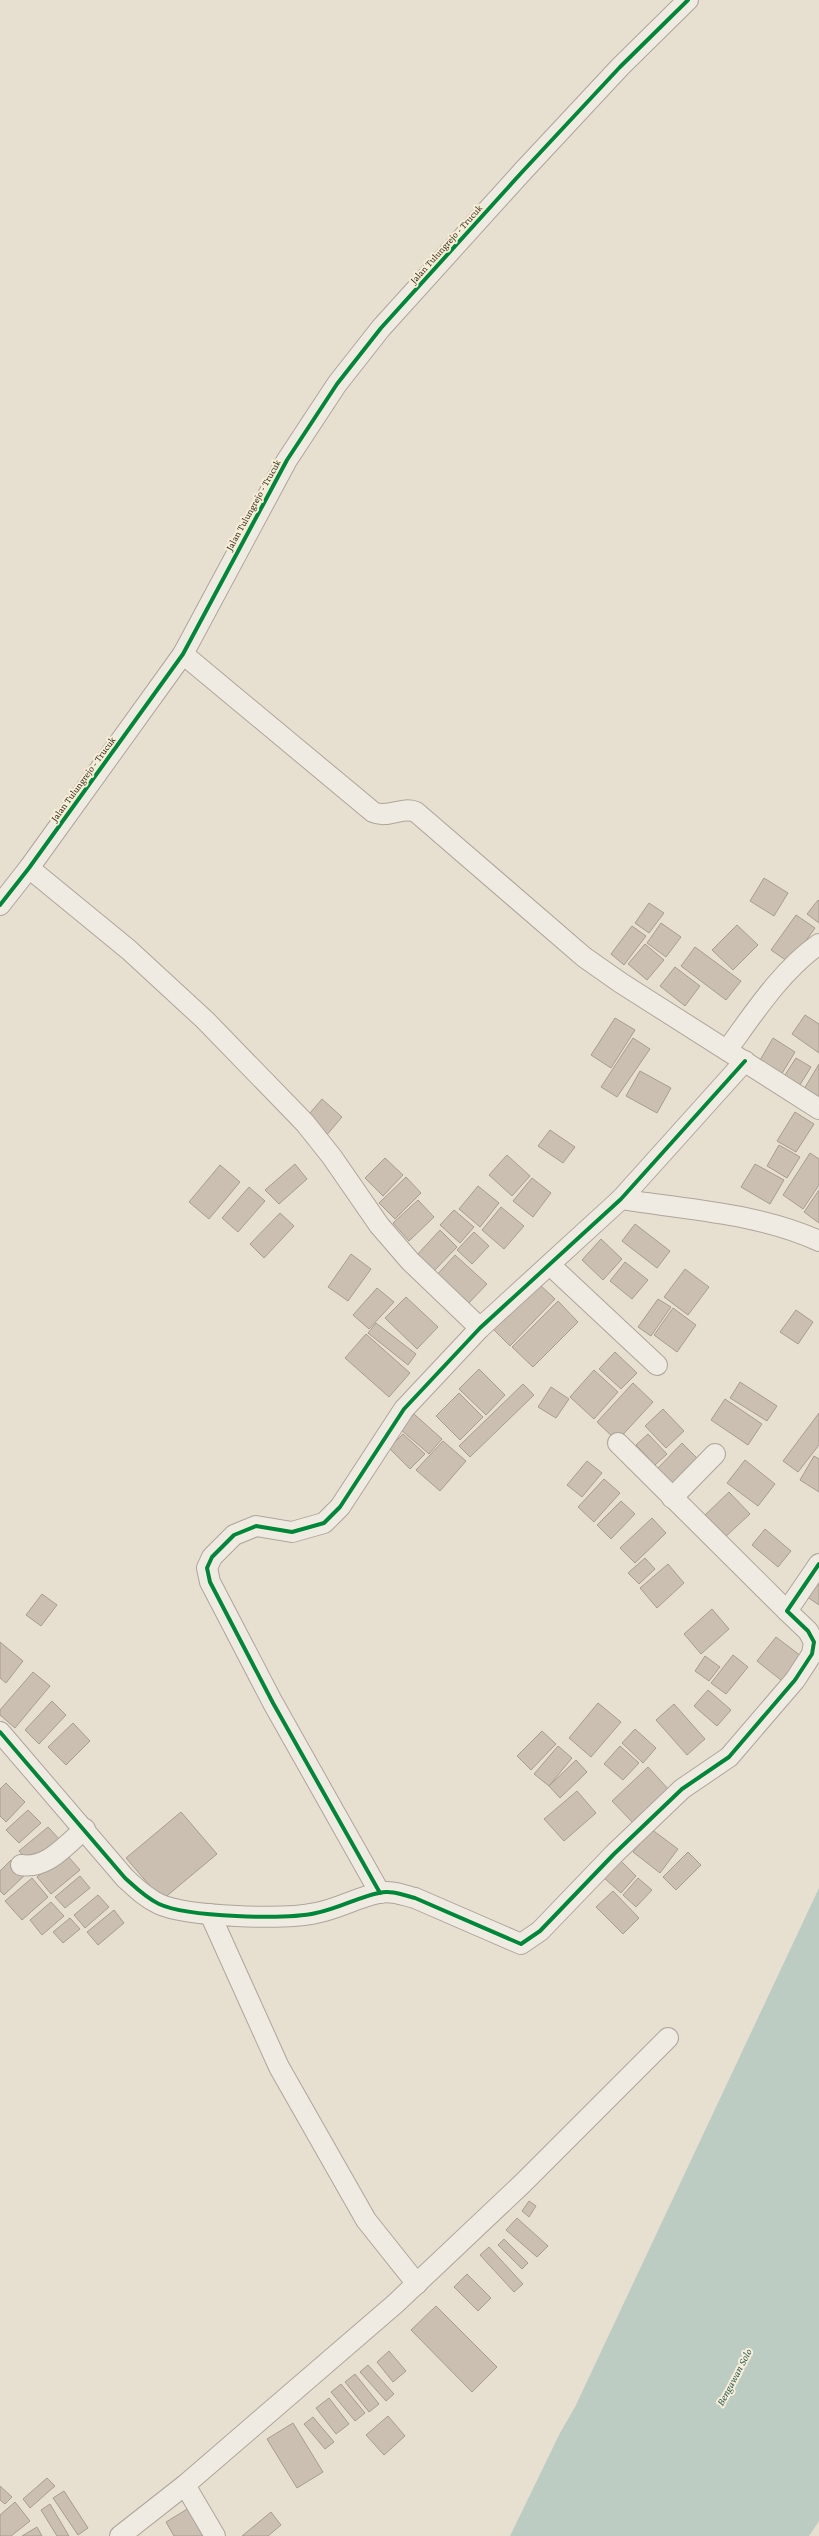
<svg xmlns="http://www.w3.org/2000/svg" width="819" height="2536" viewBox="0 0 819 2536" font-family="'Crimson Pro',serif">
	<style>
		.water { fill: #bcccc2 }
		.building { fill: #cbbfb2; stroke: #a89c90 }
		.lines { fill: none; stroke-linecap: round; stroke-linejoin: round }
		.street-casing { stroke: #ada599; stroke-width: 22 }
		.street { stroke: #efebe3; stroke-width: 20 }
		.cycleway-casing { stroke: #f7eed8; stroke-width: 6 }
		.cycleway { stroke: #00873e; stroke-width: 4 }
		.labels { text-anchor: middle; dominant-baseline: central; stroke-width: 4; stroke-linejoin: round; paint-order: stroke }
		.street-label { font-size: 10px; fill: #3d2e20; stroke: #f7eed8 }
		.water-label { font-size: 11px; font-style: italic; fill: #2f5d5a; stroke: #f7eed8 }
	</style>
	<rect width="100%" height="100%" fill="#e7e0d1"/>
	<!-- water -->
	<polygon class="water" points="819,1888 819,2521 809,2536 510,2536 560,2433 575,2407"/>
	<!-- building -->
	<g class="building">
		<polygon points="764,878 788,893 774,916 750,901"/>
		<polygon points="818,900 819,901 819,923 807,914"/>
		<polygon points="649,903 664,913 649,933 635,923"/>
		<polygon points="796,915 815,928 790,963 771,950"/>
		<polygon points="661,923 681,937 666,957 647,943"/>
		<polygon points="737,925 758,945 733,970 712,950"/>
		<polygon points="632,926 646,936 624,965 611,954"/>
		<polygon points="645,944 664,960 647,980 628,964"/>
		<polygon points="695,947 741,981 726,1000 681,966"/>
		<polygon points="675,967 700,986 685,1006 660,986"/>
		<polygon points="805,1015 819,1024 819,1053 792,1034"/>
		<polygon points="615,1018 635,1030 611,1068 591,1055"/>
		<polygon points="633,1038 650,1049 617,1097 601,1087"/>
		<polygon points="773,1038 795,1052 778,1080 756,1067"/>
		<polygon points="796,1058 811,1067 796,1091 781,1081"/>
		<polygon points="819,1064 819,1105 801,1094"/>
		<polygon points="640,1071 671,1088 657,1113 626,1096"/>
		<polygon points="322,1099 342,1117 325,1137 305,1119"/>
		<polygon points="795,1112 814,1124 796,1152 777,1141"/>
		<polygon points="550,1130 575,1147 563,1163 538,1146"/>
		<polygon points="779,1145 800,1157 787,1178 767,1166"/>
		<polygon points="810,1153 819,1159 819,1185 803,1209 783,1195"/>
		<polygon points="507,1155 530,1176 512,1196 489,1175"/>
		<polygon points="385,1158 403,1175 383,1196 365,1178"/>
		<polygon points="295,1164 307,1179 279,1204 265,1190"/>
		<polygon points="755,1164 784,1180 770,1204 741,1187"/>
		<polygon points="220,1165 240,1182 209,1219 189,1202"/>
		<polygon points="406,1177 421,1193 395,1219 379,1203"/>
		<polygon points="532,1178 551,1193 533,1217 513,1201"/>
		<polygon points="478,1186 499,1203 480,1227 459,1209"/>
		<polygon points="249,1187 265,1201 238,1232 222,1218"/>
		<polygon points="819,1190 819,1223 804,1212"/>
		<polygon points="418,1200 434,1217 409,1241 393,1223"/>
		<polygon points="501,1207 524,1226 504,1249 482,1230"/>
		<polygon points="454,1210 474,1227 460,1243 440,1225"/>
		<polygon points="280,1213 294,1226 264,1258 250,1244"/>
		<polygon points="635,1224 670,1251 657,1268 622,1241"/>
		<polygon points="440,1230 457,1247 433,1272 416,1256"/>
		<polygon points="474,1232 489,1246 472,1264 457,1250"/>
		<polygon points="601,1239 622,1259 603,1280 582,1260"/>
		<polygon points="351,1254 371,1269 348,1301 328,1287"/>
		<polygon points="455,1255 487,1284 466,1306 435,1277"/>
		<polygon points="625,1262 648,1280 632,1299 610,1281"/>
		<polygon points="685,1269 709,1287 688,1315 664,1297"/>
		<polygon points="537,1282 555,1299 510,1346 492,1328"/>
		<polygon points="377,1288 394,1302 369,1329 353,1315"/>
		<polygon points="406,1297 438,1327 417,1349 385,1318"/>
		<polygon points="658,1299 671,1307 651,1336 638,1327"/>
		<polygon points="558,1301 578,1322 533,1367 512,1347"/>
		<polygon points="673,1308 696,1325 677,1352 654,1335"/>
		<polygon points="796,1310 813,1322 798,1344 780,1332"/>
		<polygon points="376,1323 416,1354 408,1365 368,1333"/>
		<polygon points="366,1334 410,1373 389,1397 345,1358"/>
		<polygon points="615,1352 637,1373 621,1389 599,1369"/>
		<polygon points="479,1369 505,1395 486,1415 459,1389"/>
		<polygon points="594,1370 618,1392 594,1419 570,1397"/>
		<polygon points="740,1382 777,1406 767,1421 730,1398"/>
		<polygon points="633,1383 653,1402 617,1441 597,1422"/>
		<polygon points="523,1384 534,1395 470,1457 459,1446"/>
		<polygon points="551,1387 569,1399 556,1418 538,1407"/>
		<polygon points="459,1393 483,1417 460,1440 436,1416"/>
		<polygon points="725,1399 762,1424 748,1445 711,1420"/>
		<polygon points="663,1409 684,1431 666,1448 645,1426"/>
		<polygon points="819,1413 819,1445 798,1472 783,1461"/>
		<polygon points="414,1414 442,1439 429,1454 400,1429"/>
		<polygon points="403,1434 425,1454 410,1469 389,1448"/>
		<polygon points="648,1434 667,1454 655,1465 636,1445"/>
		<polygon points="443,1441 466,1461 440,1491 416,1470"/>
		<polygon points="682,1443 697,1458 672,1484 657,1469"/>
		<polygon points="814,1456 819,1459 819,1492 800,1480"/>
		<polygon points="745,1460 775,1484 758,1506 727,1483"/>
		<polygon points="587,1461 602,1473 582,1497 567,1485"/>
		<polygon points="604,1479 620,1493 594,1522 578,1507"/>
		<polygon points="729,1492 750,1514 723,1539 702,1518"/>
		<polygon points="621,1501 635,1514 611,1539 597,1525"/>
		<polygon points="652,1518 666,1533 635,1563 620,1548"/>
		<polygon points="765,1529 791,1551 778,1567 752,1545"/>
		<polygon points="645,1558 655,1569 639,1584 628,1573"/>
		<polygon points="668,1564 684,1583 657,1608 640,1588"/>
		<polygon points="819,1572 819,1605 803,1594"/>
		<polygon points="42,1594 57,1605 41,1626 26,1615"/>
		<polygon points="712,1609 729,1629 701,1654 684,1634"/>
		<polygon points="776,1637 801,1656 782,1681 757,1661"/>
		<polygon points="0,1642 23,1661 6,1683 0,1678"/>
		<polygon points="733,1655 748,1667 726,1694 711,1683"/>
		<polygon points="705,1656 720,1667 709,1681 695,1671"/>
		<polygon points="33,1672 50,1686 15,1728 0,1715 0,1710"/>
		<polygon points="708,1690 731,1710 717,1726 694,1706"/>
		<polygon points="52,1701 66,1715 39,1744 25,1730"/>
		<polygon points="598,1703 621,1722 591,1757 569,1738"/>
		<polygon points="674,1704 705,1739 687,1755 656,1720"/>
		<polygon points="73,1723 90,1741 66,1765 48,1747"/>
		<polygon points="635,1729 656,1748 643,1763 622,1743"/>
		<polygon points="542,1731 556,1744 531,1770 517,1756"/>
		<polygon points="558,1746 572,1758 549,1786 534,1774"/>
		<polygon points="620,1746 639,1763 623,1780 604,1764"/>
		<polygon points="576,1760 587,1772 560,1798 549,1786"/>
		<polygon points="648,1767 670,1791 634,1824 612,1801"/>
		<polygon points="6,1783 25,1802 6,1822 0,1816 0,1789"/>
		<polygon points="577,1791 596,1813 564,1841 544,1819"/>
		<polygon points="28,1810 41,1823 19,1843 6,1830"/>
		<polygon points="181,1812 217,1854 162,1900 126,1858"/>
		<polygon points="48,1827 62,1842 33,1867 19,1851"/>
		<polygon points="651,1829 678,1849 660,1873 633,1852"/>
		<polygon points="688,1852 701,1865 676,1890 663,1877"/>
		<polygon points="66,1854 80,1870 51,1894 37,1877"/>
		<polygon points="11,1860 25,1875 4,1895 0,1891 0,1871"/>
		<polygon points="620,1860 636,1876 621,1893 604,1878"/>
		<polygon points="80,1876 90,1888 65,1908 55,1897"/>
		<polygon points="32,1878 48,1897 22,1920 5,1901"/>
		<polygon points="638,1878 652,1890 636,1907 623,1895"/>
		<polygon points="613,1891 639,1918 623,1934 596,1907"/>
		<polygon points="98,1895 109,1907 85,1928 74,1915"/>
		<polygon points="51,1902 64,1916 42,1935 30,1920"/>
		<polygon points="114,1910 124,1923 98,1945 87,1932"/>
		<polygon points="70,1918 80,1929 63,1943 53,1932"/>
		<polygon points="529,2201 536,2206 529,2217 522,2211"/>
		<polygon points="517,2218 548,2246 537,2257 506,2230"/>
		<polygon points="504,2239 528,2263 522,2269 498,2245"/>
		<polygon points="489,2247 523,2284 514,2292 480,2255"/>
		<polygon points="467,2274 491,2298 478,2311 454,2287"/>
		<polygon points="436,2306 497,2367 472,2392 411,2330"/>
		<polygon points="389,2351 406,2371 393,2382 377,2362"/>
		<polygon points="368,2365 394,2394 386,2401 360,2372"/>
		<polygon points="355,2374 379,2404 369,2412 345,2382"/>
		<polygon points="341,2384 365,2413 355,2421 331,2392"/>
		<polygon points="329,2398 349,2424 336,2434 316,2408"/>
		<polygon points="388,2416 405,2436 384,2455 366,2435"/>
		<polygon points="313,2417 334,2442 325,2449 304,2424"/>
		<polygon points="293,2423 323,2472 297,2488 267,2439"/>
		<polygon points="47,2478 55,2486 30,2508 23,2499"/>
		<polygon points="0,2486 12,2497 5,2504 0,2500"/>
		<polygon points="64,2491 88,2528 78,2535 53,2498"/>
		<polygon points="15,2502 30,2521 11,2536 0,2536 0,2515"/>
		<polygon points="50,2504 69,2536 57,2536 41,2510"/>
		<polygon points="189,2508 204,2536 174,2536 166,2522"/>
		<polygon points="271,2512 281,2525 268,2536 242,2536"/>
		<polygon points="37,2527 42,2536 22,2536"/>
	</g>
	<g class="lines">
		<!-- street casing -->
		<g class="street-casing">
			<g id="street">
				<path d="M 183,654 L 373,812 C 388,819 402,806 416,812 L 584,957 L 621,983 L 819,1109"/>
				<polyline points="29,868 129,950 205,1020 305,1123 332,1157 379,1225 410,1261 480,1328"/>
				<polyline points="0,905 29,868 183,654 287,460 337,384 381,328 523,171 620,67 688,0"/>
				<path d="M 727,1050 C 754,1013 781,971 819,944"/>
				<path d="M 621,1199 C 687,1210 758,1213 819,1241"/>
				<polyline points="550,1265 657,1365"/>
				<polyline points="618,1443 787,1611"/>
				<polyline points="672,1498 715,1454"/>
				<path d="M 0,1732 L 125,1878 C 136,1888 146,1898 159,1904 C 187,1917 285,1920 316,1913 C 338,1909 358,1897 379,1893 C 391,1890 403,1895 415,1898 L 521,1944 L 540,1931 L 614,1854 L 682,1789 L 729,1757 L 795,1680 L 812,1654 L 814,1642 L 808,1631 L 787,1611 L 819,1564"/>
				<path d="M 21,1865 C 48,1869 65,1845 85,1829"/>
				<polyline points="380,1893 273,1703 210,1582 207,1568 212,1557 234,1535 256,1526 292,1532 324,1523 340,1507 404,1409 480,1328 621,1199 745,1061"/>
				<polyline points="210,1914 279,2067 366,2220 417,2284"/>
				<polyline points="185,2485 215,2536"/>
				<polyline points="120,2536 185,2485 395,2304 522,2184 668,2038"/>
			</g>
		</g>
		<!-- street -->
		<use href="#street" class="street"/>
		<!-- cycleway casing -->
		<g class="cycleway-casing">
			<g id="cycleway">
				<polyline points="0,905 29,868 183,654 287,460 337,384 381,328 523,171 620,67 688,0"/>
				<path d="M 0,1732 L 125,1878 C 136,1888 146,1898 159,1904 C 187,1917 285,1920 316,1913 C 338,1909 358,1897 379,1893 C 391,1890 403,1895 415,1898 L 521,1944 L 540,1931 L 614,1854 L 682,1789 L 729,1757 L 795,1680 L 812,1654 L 814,1642 L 808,1631 L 787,1611 L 819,1564"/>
				<polyline points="380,1893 273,1703 210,1582 207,1568 212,1557 234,1535 256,1526 292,1532 324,1523 340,1507 404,1409 480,1328 621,1199 745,1061"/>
			</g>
		</g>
		<!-- cycleway -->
		<use href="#cycleway" class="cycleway"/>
	</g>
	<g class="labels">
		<!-- street labels -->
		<g class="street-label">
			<text transform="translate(446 244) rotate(-48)">Jalan Tulungrejo - Trucuk</text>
			<text transform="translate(253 505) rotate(-61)">Jalan Tulungrejo - Trucuk</text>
			<text transform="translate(83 779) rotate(-54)">Jalan Tulungrejo - Trucuk</text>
		</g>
		<!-- water labels -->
		<g class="water-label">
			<text transform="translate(734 2377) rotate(-62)">Bengawan Solo</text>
		</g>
	</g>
</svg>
